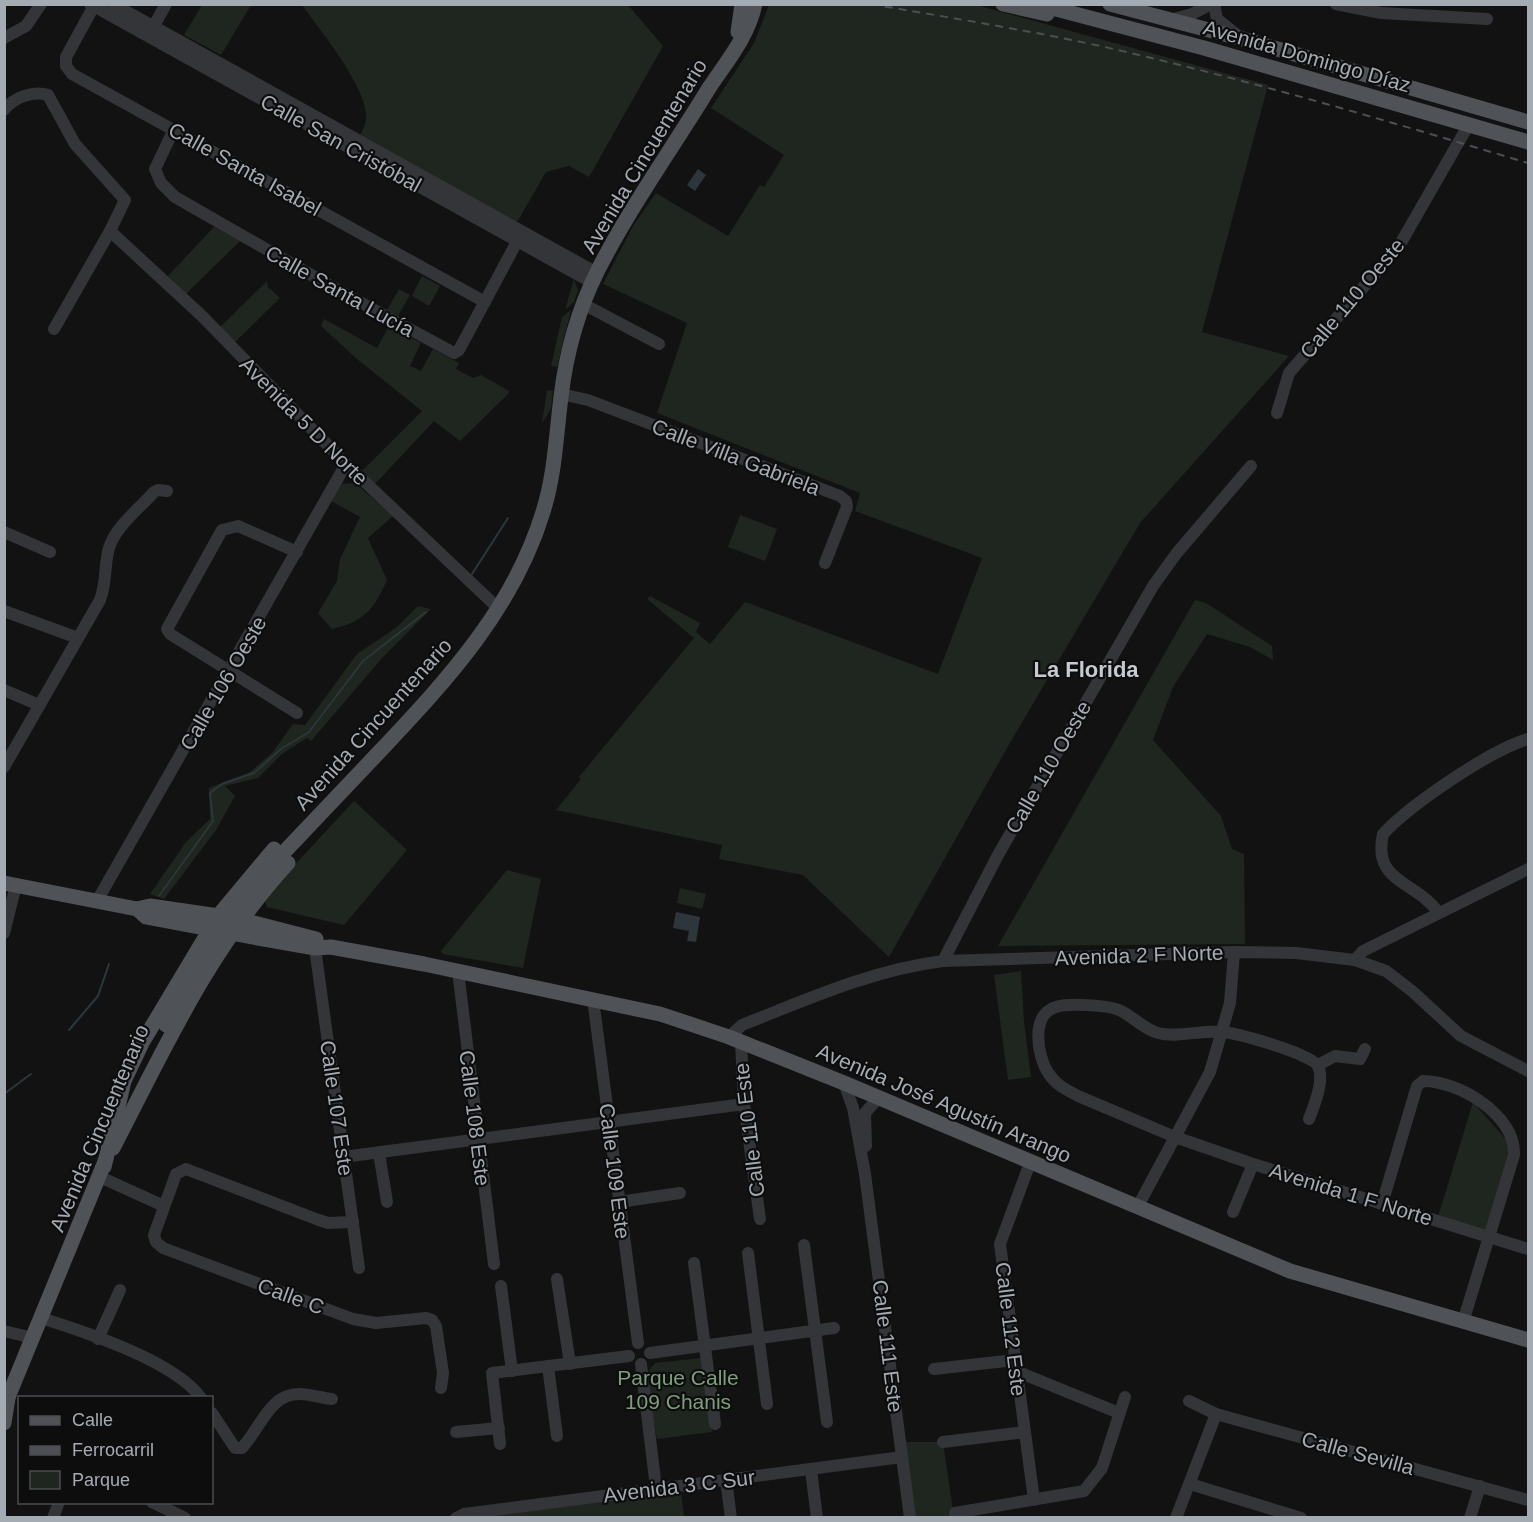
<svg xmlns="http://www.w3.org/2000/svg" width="1533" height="1522" viewBox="0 0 1533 1522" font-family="Helvetica,sans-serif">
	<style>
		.green { fill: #1f261f }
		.water { fill: #2c363b }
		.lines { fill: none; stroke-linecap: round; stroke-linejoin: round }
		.stream { stroke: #2c363b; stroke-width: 2 }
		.minor { stroke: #333538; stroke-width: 12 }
		.major { stroke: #4f5257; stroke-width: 15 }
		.rail { stroke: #4c4f53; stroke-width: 2; stroke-dasharray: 8 6; stroke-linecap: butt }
		.major-bridge { stroke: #4f5257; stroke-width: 15 }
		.labels { text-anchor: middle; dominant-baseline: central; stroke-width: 4.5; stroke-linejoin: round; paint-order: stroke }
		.street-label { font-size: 21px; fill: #a4abb3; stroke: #0d0d0e }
		.park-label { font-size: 21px; fill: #7e9e7c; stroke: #0d0d0e }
		.neighbourhood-label { font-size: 22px; font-weight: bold; fill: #c5c9d0; stroke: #0d0d0e }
	</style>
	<rect width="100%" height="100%" fill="#121213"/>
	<!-- green -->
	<g class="green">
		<polygon points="202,5 251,5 221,55 184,35"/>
		<path d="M 302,5 L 628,5 L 663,46 L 589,177 L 569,166 L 546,172 L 516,224 L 359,137 C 362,132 366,124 366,119 C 369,89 319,29 302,5 Z"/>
		<polygon points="769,5 976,5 1268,85 1202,332 1289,356 1140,523 1011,741 889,957 803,875 719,859 722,845 556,810 581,779 579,777 694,638 647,599 650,596 700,623 696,632 710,644 745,602 938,674 982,558 855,511 860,493 657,413 687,323 603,284 633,226 656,193 728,236 760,185 764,187 784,155 711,108 754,43"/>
		<polygon points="214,227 241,240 186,294 168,276"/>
		<polygon points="422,276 440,286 429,306 412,296"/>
		<polygon points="574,279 578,290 574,302 565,310"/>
		<polygon points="267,281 268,287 280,298 233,344 219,328"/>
		<polygon points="399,289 410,295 398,316 387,310"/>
		<polygon points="571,310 557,367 551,366 562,317"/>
		<polygon points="324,319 377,348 389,326 421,343 410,366 421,371 433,349 459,363 456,369 473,378 481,375 509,391 508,394 460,441 434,421 375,484 362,471 422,411 357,359 321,326"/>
		<polygon points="547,390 553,391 551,409 542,423"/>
		<path d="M 355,483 L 393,516 L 368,538 L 387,580 C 374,609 364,622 332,629 L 318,613 L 337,581 L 340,559 L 360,517 L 331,501 L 341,484 Z"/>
		<polygon points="740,515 777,529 765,561 728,547"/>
		<polygon points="1195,600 1206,603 1272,646 1273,660 1250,647 1207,634 1173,687 1153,740 1221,816 1232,849 1244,854 1245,944 998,946"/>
		<polygon points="418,606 431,609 383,657 311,741 307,738 282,754 258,778 225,786 235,796 216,830 164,899 150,894 186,842 210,819 209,788 250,772 272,753 293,724 305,725 357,654 397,627"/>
		<polygon points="354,801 407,850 344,925 267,907 264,898"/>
		<polygon points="507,870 541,879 523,968 443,954 441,951"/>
		<polygon points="680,888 706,894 702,909 677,903"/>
		<polygon points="1021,971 1024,1022 1031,1077 1008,1080 994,975"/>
		<polygon points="1473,1102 1507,1141 1509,1151 1485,1230 1438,1217"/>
		<polygon points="702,1358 712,1432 657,1439 645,1375 655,1363"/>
		<polygon points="905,1442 943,1442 954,1517 914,1517"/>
		<polygon points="681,1491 684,1517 464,1518"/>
	</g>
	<!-- water -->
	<g class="water">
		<polygon points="698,169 706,175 695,191 687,185"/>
		<polygon points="676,912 700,917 696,942 687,941 689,931 673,928"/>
	</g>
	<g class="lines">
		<!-- stream -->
		<g class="stream">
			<polyline points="472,574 508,518"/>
			<polyline points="159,896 213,821 210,793 222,784 254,773 281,749 309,732 363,661 426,612"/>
			<polyline points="69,1030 98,996 109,964"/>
			<polyline points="4,1094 31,1074"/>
		</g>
		<!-- minor -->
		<g class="minor">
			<polyline points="90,4 593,283"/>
			<polyline points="95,4 66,57 66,66 72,74 485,302"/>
			<polyline points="113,4 597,273"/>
			<polyline points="1214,4 1217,19 1237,35"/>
			<polyline points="1336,4 1381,13 1487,19"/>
			<polyline points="1170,20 1192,14 1211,4"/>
			<polyline points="150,33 166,4"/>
			<polyline points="4,38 26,26 41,4"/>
			<path d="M 4,110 C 13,98 33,90 48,95 L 75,144 L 125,200 L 110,231 L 54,329"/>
			<polyline points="174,129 155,169 161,183 175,197 343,293 454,353 459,350 520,236"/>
			<polyline points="110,231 202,316 346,464 499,609"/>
			<polyline points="585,305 659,344"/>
			<polyline points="561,394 588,400 840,496 846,501 847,507 825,563"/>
			<polyline points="1277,413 1289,373 1399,246 1469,124"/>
			<polyline points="4,532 50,552"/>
			<polyline points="297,552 238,526 222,530 167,629 170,634 297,713"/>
			<polyline points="4,611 78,638"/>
			<polyline points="4,690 39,705"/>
			<path d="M 4,767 L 100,600 C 107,582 104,565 109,548 C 115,527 140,508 154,492 L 158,490 L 167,491"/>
			<polyline points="97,901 346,464"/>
			<path d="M 1438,912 C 1416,881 1372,883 1383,834 C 1411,804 1489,751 1528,739"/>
			<polyline points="4,933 16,885"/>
			<polyline points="315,948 359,1268"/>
			<polyline points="1355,960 1363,951 1528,869"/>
			<polyline points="943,961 998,855 1153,586 1176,554 1251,466"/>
			<polyline points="458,971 494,1264"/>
			<polyline points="593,999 638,1343"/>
			<path d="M 729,1037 L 742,1025 C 808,999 872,970 943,961 L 1234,952 L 1296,953 L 1355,960 L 1386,971 L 1412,991 L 1461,1036 L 1528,1071"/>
			<polyline points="741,1042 744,1104 760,1219"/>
			<polyline points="1318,1065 1335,1056 1360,1059 1365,1049"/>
			<polyline points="844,1083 853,1108 865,1174 910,1518"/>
			<path d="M 1309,1119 C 1314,1106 1325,1080 1318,1066 C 1312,1054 1238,1033 1221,1032 C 1201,1030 1178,1038 1158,1033 C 1143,1029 1133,1016 1119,1010 C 1107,1005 1068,1003 1056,1007 C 1030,1014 1037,1057 1049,1074 C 1056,1085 1067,1090 1078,1096 L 1175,1137 L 1253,1164 L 1528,1249"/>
			<polyline points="866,1146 865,1113 879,1097"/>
			<polyline points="379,1153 387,1202"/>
			<polyline points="343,1157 744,1104"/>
			<polyline points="1030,1163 1000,1244 1034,1500"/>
			<polyline points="100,1177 164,1206"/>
			<polyline points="619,1202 680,1193"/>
			<path d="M 1382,1204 L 1417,1086 L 1423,1081 C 1459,1081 1516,1115 1514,1155 L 1463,1322"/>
			<polyline points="1138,1206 1210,1072 1230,1003 1234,952"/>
			<polyline points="1233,1212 1253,1164"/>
			<polyline points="353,1222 328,1223 316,1219 186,1169 176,1174 154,1235 156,1242 163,1248 353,1319 376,1323 426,1318 432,1320 436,1326 443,1373 441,1388"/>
			<polyline points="804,1245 827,1422"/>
			<polyline points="748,1253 767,1404"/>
			<polyline points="694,1263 715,1424"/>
			<polyline points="557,1279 570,1364"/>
			<polyline points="501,1286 512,1371"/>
			<path d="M 41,1318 C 83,1331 176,1362 201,1398"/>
			<polyline points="4,1331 33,1338"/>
			<polyline points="98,1339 120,1290"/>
			<polyline points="650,1353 834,1328"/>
			<polyline points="641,1364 656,1488"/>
			<polyline points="548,1366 557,1436"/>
			<polyline points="934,1369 1015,1360"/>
			<polyline points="1016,1371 1119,1413"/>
			<polyline points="1189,1401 1216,1414 1528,1500"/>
			<path d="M 212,1413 L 235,1448 L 242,1448 L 246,1443 C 262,1424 271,1394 299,1394 C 310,1394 321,1398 332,1399"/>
			<polyline points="456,1432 499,1428"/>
			<polyline points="943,1442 1025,1432"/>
			<polyline points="500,1444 492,1373 629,1356"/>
			<polyline points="811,1470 817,1518"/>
			<polyline points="726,1480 731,1518"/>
			<polyline points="1190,1484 1301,1518"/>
			<polyline points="152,1502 185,1518"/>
			<polyline points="955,1513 1084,1491 1102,1468 1125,1397"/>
			<polyline points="53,1518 59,1502"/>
			<polyline points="456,1518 464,1514 902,1457"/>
			<polyline points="1176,1518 1216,1414"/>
			<polyline points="1470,1518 1480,1486"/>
		</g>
		<!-- major -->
		<g class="major">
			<polyline points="1003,4 1047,14"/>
			<polyline points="1037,4 1204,48 1528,142"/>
			<polyline points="1110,4 1243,39 1528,122"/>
			<polyline points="738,32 742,4"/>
			<path d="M 270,867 C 308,827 345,788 382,749 C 449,678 514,607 543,512 C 555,474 556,436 561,397 C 566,354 579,308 598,270 C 630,207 672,149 709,88 C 727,61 748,37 755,4"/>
			<polyline points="4,883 137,909 150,906 239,919 316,939"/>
			<polyline points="137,909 146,917 274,941 315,948 331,947 424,964 660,1014 729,1037 844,1083 1290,1271 1528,1340"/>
			<path d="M 113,1148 C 166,1046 209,949 288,863"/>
			<polyline points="104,1167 124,1081 142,1043 218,916 274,849"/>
			<polyline points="4,1407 106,1159"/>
			<polyline points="4,1423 8,1398"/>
		</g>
		<!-- rail -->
		<path class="rail" d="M 871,4 C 962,20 1054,34 1143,56 C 1273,87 1401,125 1528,163"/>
		<!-- major-bridge -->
		<polyline class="major-bridge" points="166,1025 212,942 270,867"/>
	</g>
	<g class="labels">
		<!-- street labels -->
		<g class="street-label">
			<text transform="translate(1307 56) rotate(16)">Avenida Domingo Díaz</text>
			<text transform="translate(341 143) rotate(29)">Calle San Cristóbal</text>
			<text transform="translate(644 156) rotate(-59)">Avenida Cincuentenario</text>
			<text transform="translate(245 169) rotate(29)">Calle Santa Isabel</text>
			<text transform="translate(340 291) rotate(29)">Calle Santa Lucía</text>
			<text transform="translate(1352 298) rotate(-50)">Calle 110 Oeste</text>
			<text transform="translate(304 421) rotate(45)">Avenida 5 D Norte</text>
			<text transform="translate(736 457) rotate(21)">Calle Villa Gabriela</text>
			<text transform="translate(223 683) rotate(-60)">Calle 106 Oeste</text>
			<text transform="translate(373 724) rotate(-48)">Avenida Cincuentenario</text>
			<text transform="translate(1048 767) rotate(-60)">Calle 110 Oeste</text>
			<text transform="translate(1139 955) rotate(-2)">Avenida 2 F Norte</text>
			<text transform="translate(944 1103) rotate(23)">Avenida José Agustín Arango</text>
			<text transform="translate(337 1108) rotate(82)">Calle 107 Este</text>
			<text transform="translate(475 1118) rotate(83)">Calle 108 Este</text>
			<text transform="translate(99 1128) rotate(-67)">Avenida Cincuentenario</text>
			<text transform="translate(749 1130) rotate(-97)">Calle 110 Este</text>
			<text transform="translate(615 1171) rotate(83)">Calle 109 Este</text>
			<text transform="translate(1351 1194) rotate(17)">Avenida 1 F Norte</text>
			<text transform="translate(291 1296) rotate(20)">Calle C</text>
			<text transform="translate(1011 1329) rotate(83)">Calle 112 Este</text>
			<text transform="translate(888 1346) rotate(83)">Calle 111 Este</text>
			<text transform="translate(1358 1453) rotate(15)">Calle Sevilla</text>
			<text transform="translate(679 1486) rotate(-7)">Avenida 3 C Sur</text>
		</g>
		<!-- park labels -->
		<g class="park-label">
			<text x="678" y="1377">Parque Calle<tspan x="678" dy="24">109 Chanis</tspan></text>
		</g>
		<!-- neighbourhood labels -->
		<g class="neighbourhood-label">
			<text x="1086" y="669">La Florida</text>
		</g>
	</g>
	<!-- border -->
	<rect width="1533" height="1522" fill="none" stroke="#a4abb3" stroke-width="12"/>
	<!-- legend -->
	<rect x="18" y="1396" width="195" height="108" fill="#0d0d0e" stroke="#494c50" stroke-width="1.5"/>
	<rect x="30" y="1416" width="30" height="9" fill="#4f5257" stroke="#494c50" stroke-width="1.5"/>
	<text x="72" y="1426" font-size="18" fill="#a4abb3">Calle</text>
	<rect x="30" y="1446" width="30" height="9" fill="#4c4f53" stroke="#494c50" stroke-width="1.5"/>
	<text x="72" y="1456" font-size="18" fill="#a4abb3">Ferrocarril</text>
	<rect x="30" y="1471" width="30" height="18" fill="#1f261f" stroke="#494c50" stroke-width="1.5"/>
	<text x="72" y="1486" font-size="18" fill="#a4abb3">Parque</text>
</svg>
